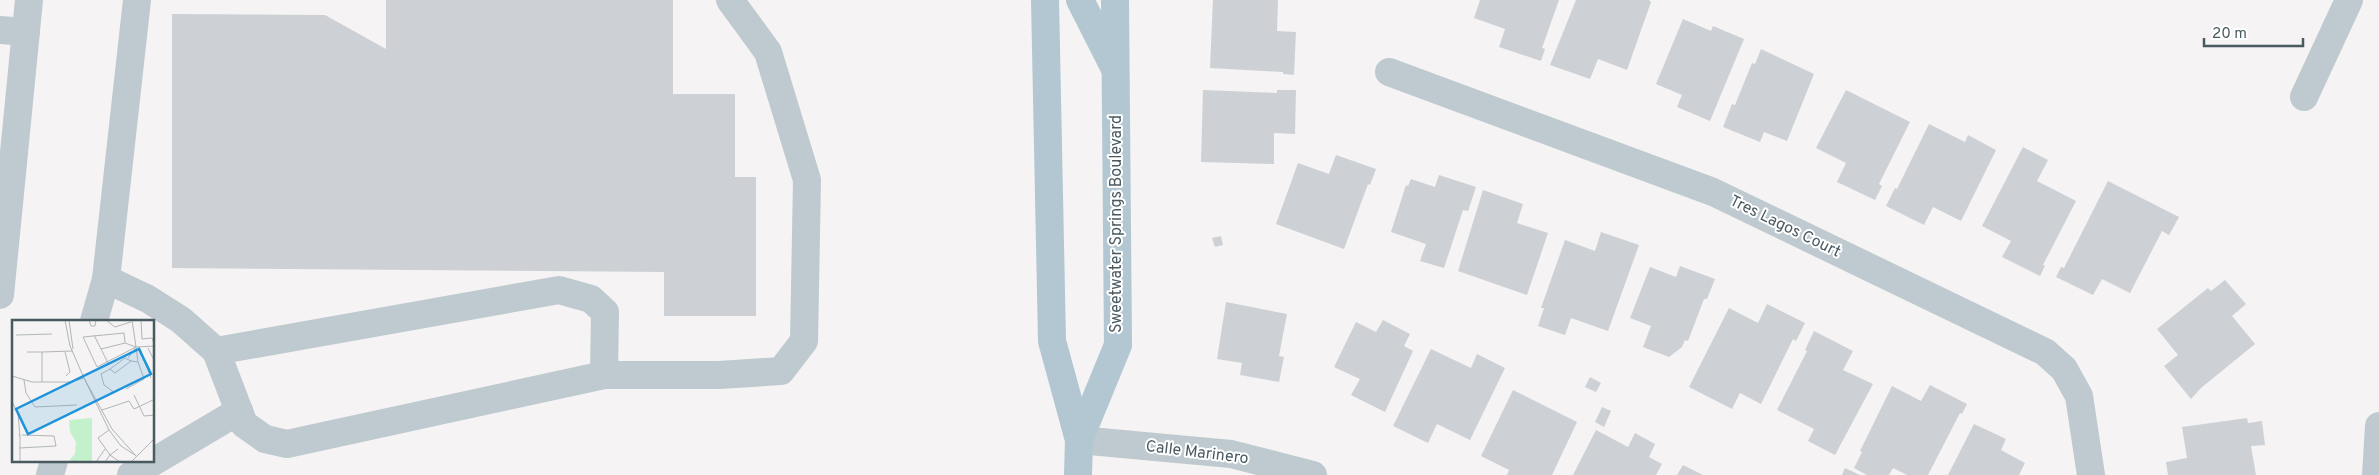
<svg xmlns="http://www.w3.org/2000/svg" width="2379" height="475" viewBox="0 0 2379 475" font-family="Overpass,sans-serif">
	<style>
		.building { fill: #cdd1d5 }
		.lines { fill: none; stroke-linecap: round; stroke-linejoin: round }
		.minor { stroke: #becacf; stroke-width: 28 }
		.major { stroke: #b2c7d1; stroke-width: 28 }
		.labels { text-anchor: middle; dominant-baseline: central; stroke-width: 4; stroke-linejoin: round; paint-order: stroke }
		.street-label { font-size: 16px; fill: #4a5a61; stroke: #fff }
		.inset-road { fill: none; stroke: #b1b6b9; stroke-width: 1 }
		.view { fill: #1d93dc; fill-opacity: 0.15; stroke: #1d93dc; stroke-width: 2.5 }
		.inset-edge { fill: none; stroke: #4a5a61; stroke-width: 2.5 }
	</style>
	<rect width="100%" height="100%" fill="#f5f3f3"/>
	<!-- building -->
	<g class="building">
		<polygon points="386,0 673,0 673,94 735,94 735,177 756,177 756,316 664,316 664,272 172,268 172,14 325,15 386,49"/>
		<polygon points="1213,0 1278,0 1277,31 1296,32 1294,75 1283,74 1283,72 1210,68"/>
		<polygon points="1480,0 1559,0 1542,48 1545,49 1541,61 1499,47 1505,29 1474,18"/>
		<polygon points="1576,0 1649,0 1651,2 1627,70 1598,59 1590,79 1550,65"/>
		<polygon points="1683,19 1711,31 1713,26 1744,39 1710,121 1677,107 1682,95 1656,84"/>
		<polygon points="1761,49 1814,74 1787,141 1764,132 1760,142 1723,127 1732,104 1735,105 1752,63 1755,64"/>
		<polygon points="1203,90 1277,93 1277,90 1296,90 1295,134 1274,133 1274,164 1201,162"/>
		<polygon points="1846,90 1910,122 1879,184 1882,186 1875,200 1837,182 1846,163 1816,148"/>
		<polygon points="1929,124 1965,142 1968,135 1996,150 1961,221 1933,207 1924,225 1886,206 1895,188 1897,189"/>
		<polygon points="2023,147 2048,160 2037,181 2076,201 2043,265 2045,266 2040,276 2002,257 2011,241 1982,226"/>
		<polygon points="1336,155 1376,169 1370,185 1368,184 1344,249 1276,224 1298,163 1329,174"/>
		<polygon points="1439,175 1476,187 1468,211 1463,210 1444,268 1420,261 1426,244 1391,232 1406,185 1408,186 1411,179 1435,187"/>
		<polygon points="2108,181 2179,217 2169,235 2162,231 2130,293 2102,279 2093,295 2056,277 2061,267 2064,268"/>
		<polygon points="1483,190 1523,204 1517,223 1548,233 1527,295 1458,271"/>
		<polygon points="1601,232 1639,245 1608,331 1571,318 1565,335 1538,326 1544,308 1541,308 1565,240 1595,251"/>
		<polygon points="1221,236 1223,245 1215,247 1212,238"/>
		<polygon points="1680,266 1715,279 1707,299 1704,299 1688,341 1685,340 1682,347 1669,357 1643,347 1651,326 1630,318 1650,267 1676,277"/>
		<polygon points="2225,280 2246,304 2232,316 2255,344 2201,388 2191,399 2164,366 2178,355 2157,329 2208,288 2211,291"/>
		<polygon points="1226,302 1287,314 1279,356 1284,357 1279,382 1240,375 1242,363 1217,359"/>
		<polygon points="1767,304 1805,323 1796,341 1793,339 1761,404 1740,393 1732,409 1689,387 1729,308 1758,323"/>
		<polygon points="1383,320 1410,334 1404,346 1413,351 1385,412 1351,395 1360,379 1334,367 1356,322 1376,332"/>
		<polygon points="1814,331 1853,351 1843,370 1873,384 1835,455 1808,441 1814,429 1777,410 1807,351 1805,350"/>
		<polygon points="1431,349 1471,368 1477,354 1505,368 1470,440 1437,424 1428,443 1393,426"/>
		<polygon points="1590,377 1601,383 1596,392 1585,387"/>
		<polygon points="1930,385 1967,404 1962,414 1960,413 1928,475 1907,475 1893,468 1889,475 1867,475 1854,468 1862,452 1860,451 1892,386 1921,401"/>
		<polygon points="1513,390 1577,422 1552,475 1507,475 1509,470 1481,456"/>
		<polygon points="1602,407 1611,411 1604,427 1595,422"/>
		<polygon points="2247,418 2248,423 2262,421 2265,445 2251,446 2256,475 2168,475 2166,462 2187,458 2182,427"/>
		<polygon points="1974,424 2006,439 2001,450 2025,463 2019,475 1948,475"/>
		<polygon points="1596,430 1628,447 1635,433 1655,444 1649,457 1662,464 1656,475 1573,475"/>
		<polygon points="1683,465 1703,475 1677,475"/>
		<polygon points="1845,468 1860,475 1842,475"/>
	</g>
	<g class="lines">
		<!-- minor -->
		<g class="minor">
			<polyline points="137,0 106,279 148,299 181,320 216,351"/>
			<polyline points="0,30 26,32"/>
			<polyline points="1389,72 1713,192 2045,352 2064,369 2079,396 2091,475"/>
			<polyline points="2304,97 2349,0"/>
			<polyline points="0,295 29,0"/>
			<polyline points="94,321 106,279"/>
			<polyline points="604,375 605,312 591,299 559,290 216,351 244,424 265,439 287,444 604,375 719,375 781,371 804,341 807,180 768,52 730,0"/>
			<polyline points="1079,440 1231,454 1313,475"/>
			<polyline points="50,475 54,461"/>
			<polyline points="131,475 239,411"/>
			<polyline points="2376,475 2379,426"/>
		</g>
		<!-- major -->
		<g class="major">
			<polyline points="1045,0 1052,341 1079,440 1078,475"/>
			<polyline points="1080,0 1114,67"/>
			<polyline points="1079,440 1118,345 1115,0"/>
		</g>
	</g>
	<g class="labels">
		<!-- street labels -->
		<g class="street-label">
			<text transform="translate(1117 224) rotate(-90)">Sweetwater Springs Boulevard</text>
			<text transform="translate(1785 227) rotate(26)">Tres Lagos Court</text>
			<text transform="translate(1197 453) rotate(7)">Calle Marinero</text>
		</g>
	</g>
	<!-- overview -->
	<g transform="translate(12 320)">
		<rect width="142" height="142" fill="#f5f3f3"/>
		<path d="M 80,98 L 80,142 L 56,142 L 63,134 L 64,122 L 58,112 L 57,100 Z" fill="#c2f1cc"/>
		<path class="inset-road" d="M 53,0 L 58,26 L 72,58 L 100,109 L 124,136M 57,0 L 61,29M 77,0 L 79,6 L 83,6 L 84,0M 94,0 L 103,7 L 119,2M 120,0 L 124,27 L 143,26M 129,0 L 130,19 L 140,18 L 143,26M 4,15 L 40,14M 82,15 L 96,43M 113,23 L 112,13 L 71,17 L 85,47 L 124,27 L 126,42M 128,28 L 139,58M 136,28 L 143,42M 89,29 L 113,23 L 124,27 L 116,38M 15,32 L 30,32 L 30,62M 30,32 L 61,31M 53,32 L 58,52 L 54,56M 98,49 L 113,38 L 119,41 L 103,53 L 98,49 L 89,54 L 92,65 L 103,73M 0,56 L 20,62 L 59,62 L 72,58M 72,58 L 97,110 L 109,126 L 123,135M 12,60 L 14,73 L 23,87 L 65,85M 114,69 L 132,59 L 126,42 L 119,41M 122,75 L 132,96 L 143,95M 0,82 L 6,93 L 8,117 L 7,114M 90,90 L 117,81 L 122,89 L 143,79M 8,117 L 8,142M 7,128 L 44,126 L 42,116 L 10,115M 106,129 L 98,135 L 108,142M 84,142 L 93,129M 93,142 L 98,135 L 86,118 L 97,110M 119,142 L 143,118"/>
		<path class="view" d="M 127,29 L 139,54 L 16,114 L 4,89 Z"/>
		<rect width="142" height="142" class="inset-edge"/>
	</g>
	<!-- scale -->
	<path d="M2204 38v8h99v-8" fill="none" stroke="#4a5a61" stroke-width="2.5"/>
	<text x="2212" y="38" font-size="15" fill="#4a5a61" stroke="#ffffff" stroke-width="4" paint-order="stroke">20 m</text>
</svg>
